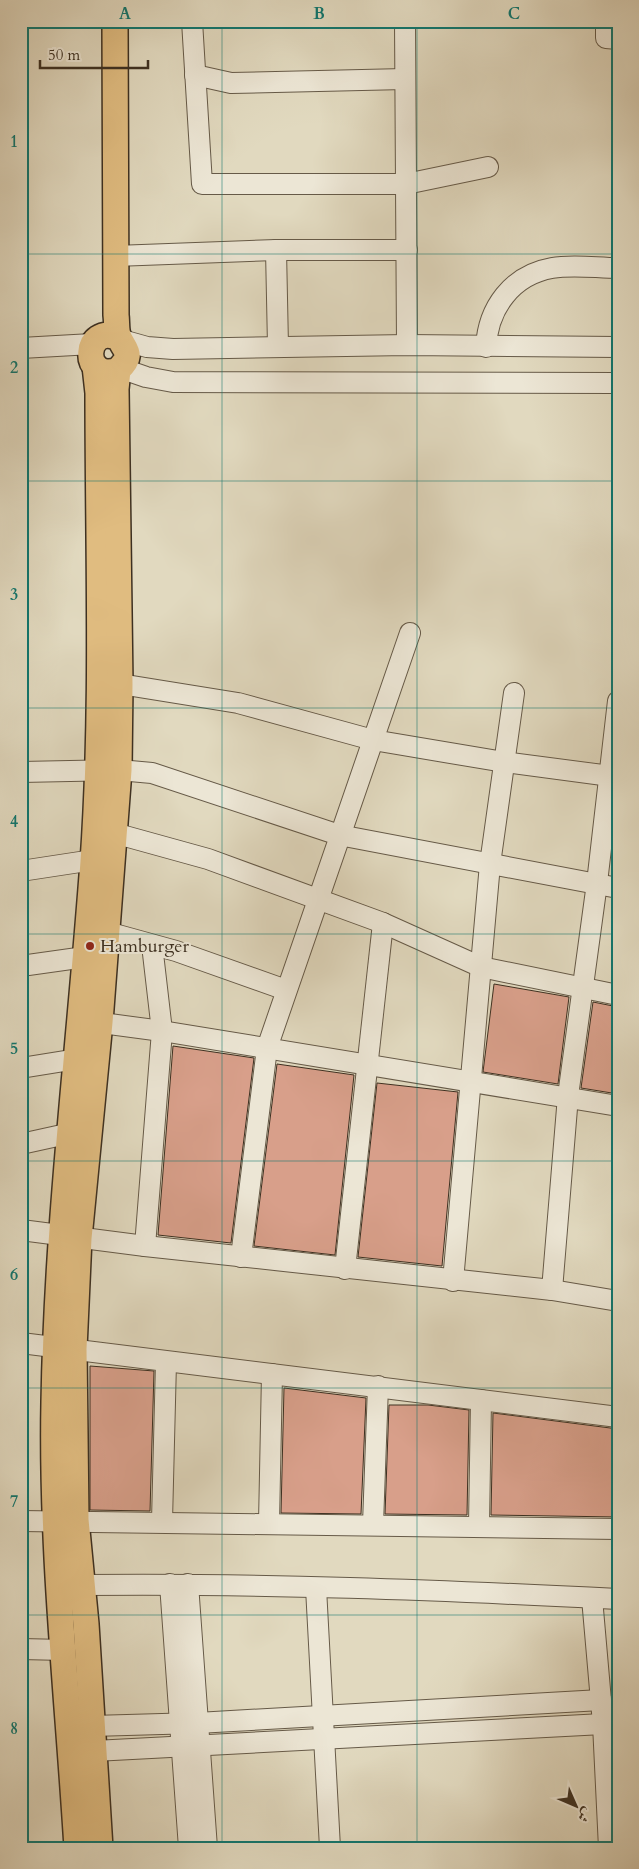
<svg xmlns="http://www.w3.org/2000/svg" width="639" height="1869" viewBox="0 0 639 1869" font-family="Cardo,Amiri,serif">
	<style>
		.building { fill: #d89f8a; stroke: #3d3021 }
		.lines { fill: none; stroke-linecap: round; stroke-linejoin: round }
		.minor-casing { stroke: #665a48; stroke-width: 22 }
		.major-casing { stroke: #3d3021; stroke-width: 28 }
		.minor { stroke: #ece6d5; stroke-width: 20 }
		.major { stroke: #e0bc80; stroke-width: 25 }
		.grid { fill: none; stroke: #0f766e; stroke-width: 1; stroke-opacity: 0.55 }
		.poi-dot { fill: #8f2418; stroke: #ece6d5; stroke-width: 2 }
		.labels { text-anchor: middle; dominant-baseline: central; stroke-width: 4; stroke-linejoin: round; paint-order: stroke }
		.poi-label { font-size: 18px; fill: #3d3021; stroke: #ece6d5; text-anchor: start }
		.neatline { fill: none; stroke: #0f766e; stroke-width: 2 }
		.grid-label { font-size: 16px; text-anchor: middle; font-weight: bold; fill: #0f766e }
	</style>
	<rect width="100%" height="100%" fill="#e1d9bf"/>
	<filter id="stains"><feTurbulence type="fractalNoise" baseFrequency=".004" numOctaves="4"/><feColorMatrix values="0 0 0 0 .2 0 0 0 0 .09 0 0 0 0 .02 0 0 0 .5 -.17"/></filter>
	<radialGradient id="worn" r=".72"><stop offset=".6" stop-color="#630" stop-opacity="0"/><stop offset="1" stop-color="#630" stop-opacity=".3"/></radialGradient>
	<!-- building -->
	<g class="building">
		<polygon points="494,984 569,997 558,1084 483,1072"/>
		<polygon points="593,1002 618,1007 618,1094 581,1088"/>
		<polygon points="173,1046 254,1058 231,1243 158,1235"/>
		<polygon points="277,1064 354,1075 335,1255 254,1246"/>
		<polygon points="377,1083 458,1092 442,1266 358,1257"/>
		<polygon points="90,1366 154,1371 150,1511 90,1510"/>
		<polygon points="284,1388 366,1398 361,1514 281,1513"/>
		<polygon points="389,1405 428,1405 469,1410 467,1515 385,1514"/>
		<polygon points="493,1413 618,1429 618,1517 491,1515"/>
	</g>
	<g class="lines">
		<!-- minor casing -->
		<g class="minor-casing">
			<g id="minor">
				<polyline points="192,21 202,184 406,184 488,167"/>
				<polyline points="405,21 407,345"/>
				<polyline points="606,21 606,38 618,39"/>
				<polyline points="195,75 231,83 405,79"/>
				<polyline points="276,250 278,346"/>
				<polyline points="115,256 276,250 407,250"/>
				<polyline points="122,340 147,347 173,349 407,345 618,347"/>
				<path d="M 486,347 C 488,308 512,275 552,268 C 573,264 597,268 618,268"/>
				<polyline points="21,348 92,344"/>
				<polyline points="120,368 146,377 173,382 618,383"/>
				<polyline points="120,684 238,703 373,740 504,762 618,777"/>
				<polyline points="21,772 119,770 152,773 339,835 618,888"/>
				<polyline points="114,833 208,859 383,923 481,967 618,995"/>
				<polyline points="21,871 93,860"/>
				<polyline points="107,932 176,951 286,990"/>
				<polyline points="21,966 85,957"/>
				<polyline points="87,1021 162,1031 618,1106"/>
				<polyline points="21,1068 77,1059"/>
				<polyline points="21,1144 71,1133"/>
				<polyline points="21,1230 145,1246 552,1290 618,1301"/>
				<polyline points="145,1246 162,1031 152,945"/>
				<polyline points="241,1257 267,1048 410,633"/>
				<polyline points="345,1269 383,923"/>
				<polyline points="453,1281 490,864 514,693"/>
				<polyline points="552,1290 568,1096 597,883 618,701"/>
				<polyline points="21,1343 618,1417"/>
				<polyline points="21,1521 618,1529"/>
				<polyline points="162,1521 166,1362"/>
				<polyline points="269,1523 272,1374"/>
				<polyline points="373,1524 378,1386"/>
				<polyline points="479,1526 481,1400"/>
				<polyline points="170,1584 189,1848"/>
				<polyline points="188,1584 207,1848"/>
				<path d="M 81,1585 C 260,1583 439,1590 618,1599"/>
				<polyline points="316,1588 330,1848"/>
				<polyline points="592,1598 603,1724 609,1848"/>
				<polyline points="21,1649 64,1650"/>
				<polyline points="92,1726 197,1723 601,1700"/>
				<polyline points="94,1751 603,1724"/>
			</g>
		</g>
		<!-- major casing -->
		<g class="major-casing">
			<g id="major">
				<path d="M 115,21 L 116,315 C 117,322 116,329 118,335 C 123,350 136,353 118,370 C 80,383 83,322 119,338"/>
				<path d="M 77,1848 C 68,1700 51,1550 54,1402 C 57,1221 80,1042 93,862 C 104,706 98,549 98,393 L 95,366"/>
				<polyline points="100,1848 86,1624 76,1520 74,1349 79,1238 100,1022 119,770 120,684 116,389 118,370"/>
			</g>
		</g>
		<!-- minor -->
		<use href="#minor" class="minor"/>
		<!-- major -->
		<use href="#major" class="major"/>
	</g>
	<!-- grid -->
	<path class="grid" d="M 222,21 L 222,1848M 417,21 L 417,1848M 21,254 L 618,254M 21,481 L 618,481M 21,708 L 618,708M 21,934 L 618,934M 21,1161 L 618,1161M 21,1388 L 618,1388M 21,1615 L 618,1615"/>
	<!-- markers -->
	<circle class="poi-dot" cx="90" cy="946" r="5"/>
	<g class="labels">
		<!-- poi labels -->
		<g class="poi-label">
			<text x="100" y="946">Hamburger</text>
		</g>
	</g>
	<!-- margin -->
	<rect width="639" height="1869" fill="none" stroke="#e1d9bf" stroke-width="55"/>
	<!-- north arrow -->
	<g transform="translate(576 1806) rotate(135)" stroke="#ece6d5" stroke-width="4" paint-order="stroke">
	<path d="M0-4L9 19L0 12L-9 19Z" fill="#3d3021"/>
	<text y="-8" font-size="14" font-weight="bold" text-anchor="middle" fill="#3d3021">ش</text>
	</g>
	<!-- scale -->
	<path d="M40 60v8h108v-8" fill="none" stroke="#3d3021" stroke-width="2.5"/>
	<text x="48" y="60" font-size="15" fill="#3d3021" stroke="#ece6d5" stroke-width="4" paint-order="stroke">50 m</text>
	<rect x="28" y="28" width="584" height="1814" class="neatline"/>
	<g class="grid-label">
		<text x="125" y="19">A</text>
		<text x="319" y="19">B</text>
		<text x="514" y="19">C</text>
		<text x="14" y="147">1</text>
		<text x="14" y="373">2</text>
		<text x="14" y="600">3</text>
		<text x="14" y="827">4</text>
		<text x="14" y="1054">5</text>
		<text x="14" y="1280">6</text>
		<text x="14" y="1507">7</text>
		<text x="14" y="1734">8</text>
	</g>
	<rect width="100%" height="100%" filter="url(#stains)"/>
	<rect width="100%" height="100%" fill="url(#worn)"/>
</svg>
